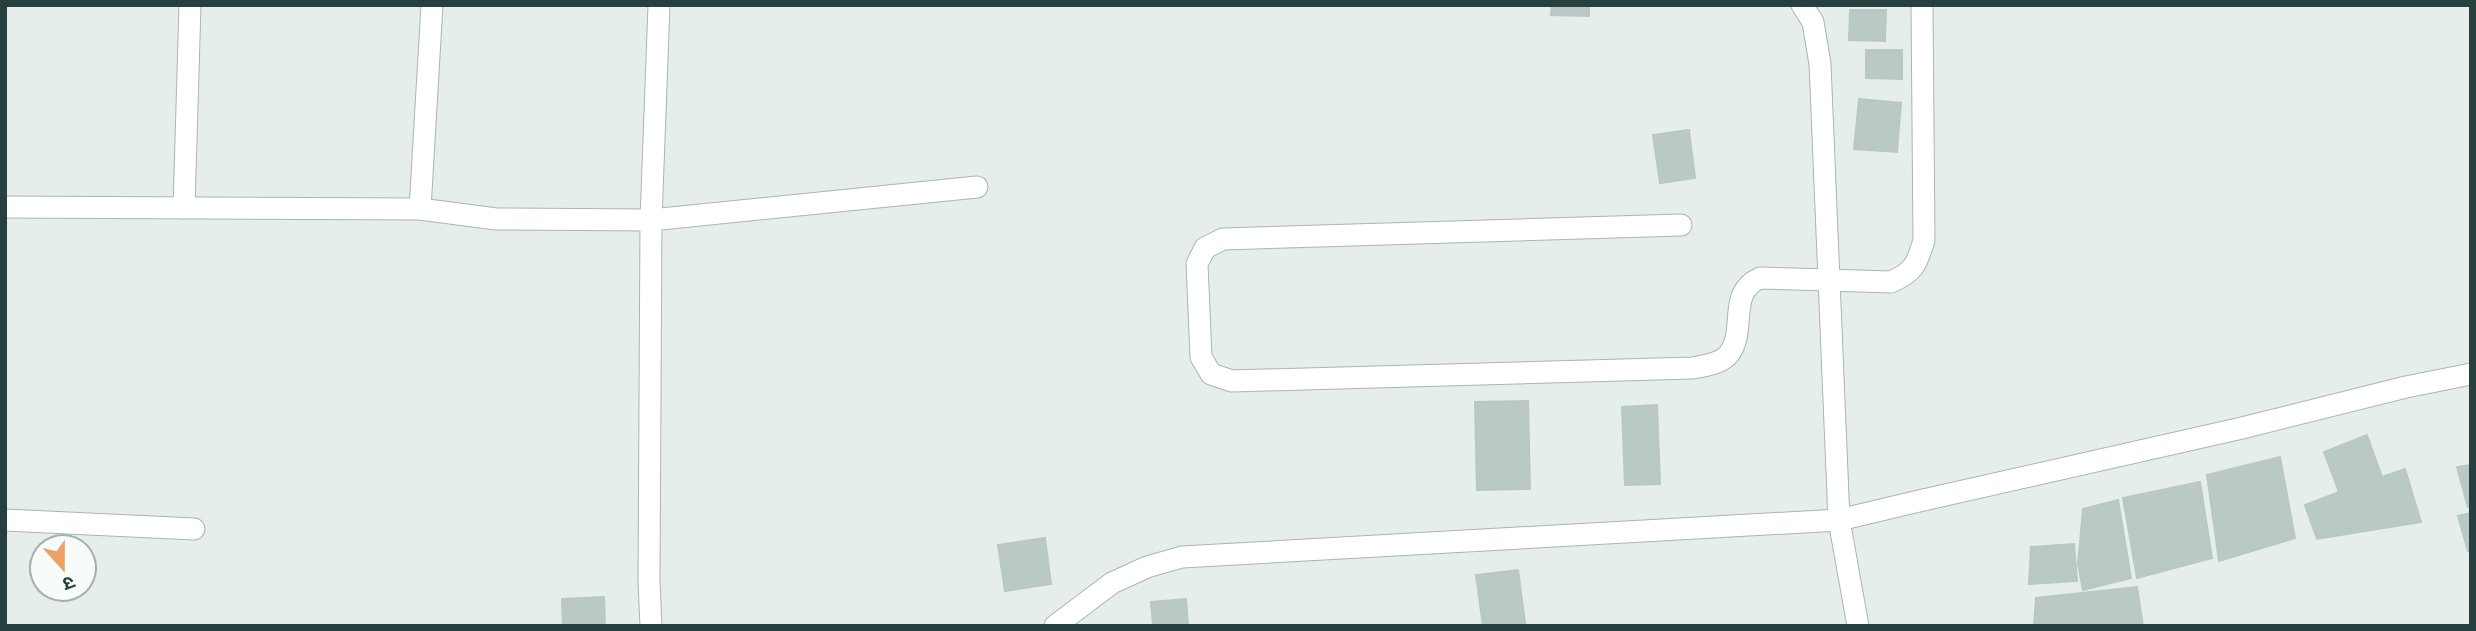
<svg xmlns="http://www.w3.org/2000/svg" width="2476" height="631" viewBox="0 0 2476 631" font-family="Roboto,'Noto Sans Devanagari',sans-serif">
	<style>
		.building { fill: #bbc9c6; stroke: #b9c8c4; stroke-width: 2 }
		.lines { fill: none; stroke-linecap: round; stroke-linejoin: round }
		.minor-casing { stroke: #a8b6b4; stroke-width: 23 }
		.minor { stroke: #fff; stroke-width: 21 }
	</style>
	<rect width="100%" height="100%" fill="#e6eeec"/>
	<!-- building -->
	<g class="building">
		<polygon points="1552,5 1589,5 1589,16 1551,15"/>
		<polygon points="1850,10 1886,10 1885,41 1849,40"/>
		<polygon points="1866,50 1902,50 1902,79 1866,78"/>
		<polygon points="1859,99 1901,103 1897,152 1854,149"/>
		<polygon points="1689,130 1695,178 1660,183 1653,135"/>
		<polygon points="1528,401 1530,489 1477,490 1475,402"/>
		<polygon points="1657,405 1660,484 1625,485 1622,407"/>
		<polygon points="2367,435 2382,477 2405,469 2421,522 2317,539 2305,505 2339,492 2324,452"/>
		<polygon points="2280,457 2295,538 2219,561 2207,475"/>
		<polygon points="2471,465 2471,507 2468,507 2457,467"/>
		<polygon points="2200,482 2212,558 2137,578 2123,498"/>
		<polygon points="2118,500 2131,578 2083,590 2078,564 2083,509"/>
		<polygon points="2471,513 2471,551 2468,551 2458,516"/>
		<polygon points="1045,538 1051,584 1005,591 998,545"/>
		<polygon points="2074,544 2077,581 2029,584 2031,547"/>
		<polygon points="1518,570 1525,623 1483,626 1476,575"/>
		<polygon points="2137,587 2143,626 2034,626 2036,598"/>
		<polygon points="604,597 605,626 563,626 562,599"/>
		<polygon points="1186,599 1188,626 1153,626 1151,602"/>
	</g>
	<g class="lines">
		<!-- minor casing -->
		<g class="minor-casing">
			<g id="minor">
				<polyline points="1802,5 1813,22 1820,64 1839,520 1858,626"/>
				<polyline points="5,207 420,209 496,219 651,220 977,187"/>
				<polyline points="184,208 190,5"/>
				<polyline points="420,209 432,5"/>
				<path d="M 1681,225 L 1223,239 L 1205,248 L 1197,264 L 1201,357 L 1211,374 L 1232,381 L 1692,368 C 1704,366 1720,364 1728,355 C 1748,331 1726,293 1760,278 L 1891,282 C 1914,272 1917,264 1924,240 L 1922,5"/>
				<polyline points="5,520 194,529"/>
				<polyline points="651,626 649,582 651,220 659,5"/>
				<polyline points="1055,626 1112,583 1147,567 1182,557 1839,520 1919,501 2242,428 2406,387 2471,374"/>
			</g>
		</g>
		<!-- minor -->
		<use href="#minor" class="minor"/>
	</g>
	<!-- border -->
	<rect width="2476" height="631" fill="none" stroke="#25403e" stroke-width="14"/>
	<!-- north arrow -->
	<g transform="translate(63 568) rotate(159)"><circle r="33" fill="#f7fbf9" stroke="#a3b0ae" stroke-width="2"/>
	<path d="M0-5L12 26L0 18L-12 26Z" fill="#eca166"/>
	<text y="-10" font-size="19" font-weight="bold" text-anchor="middle" fill="#25403e">उ</text>
	</g>
</svg>
